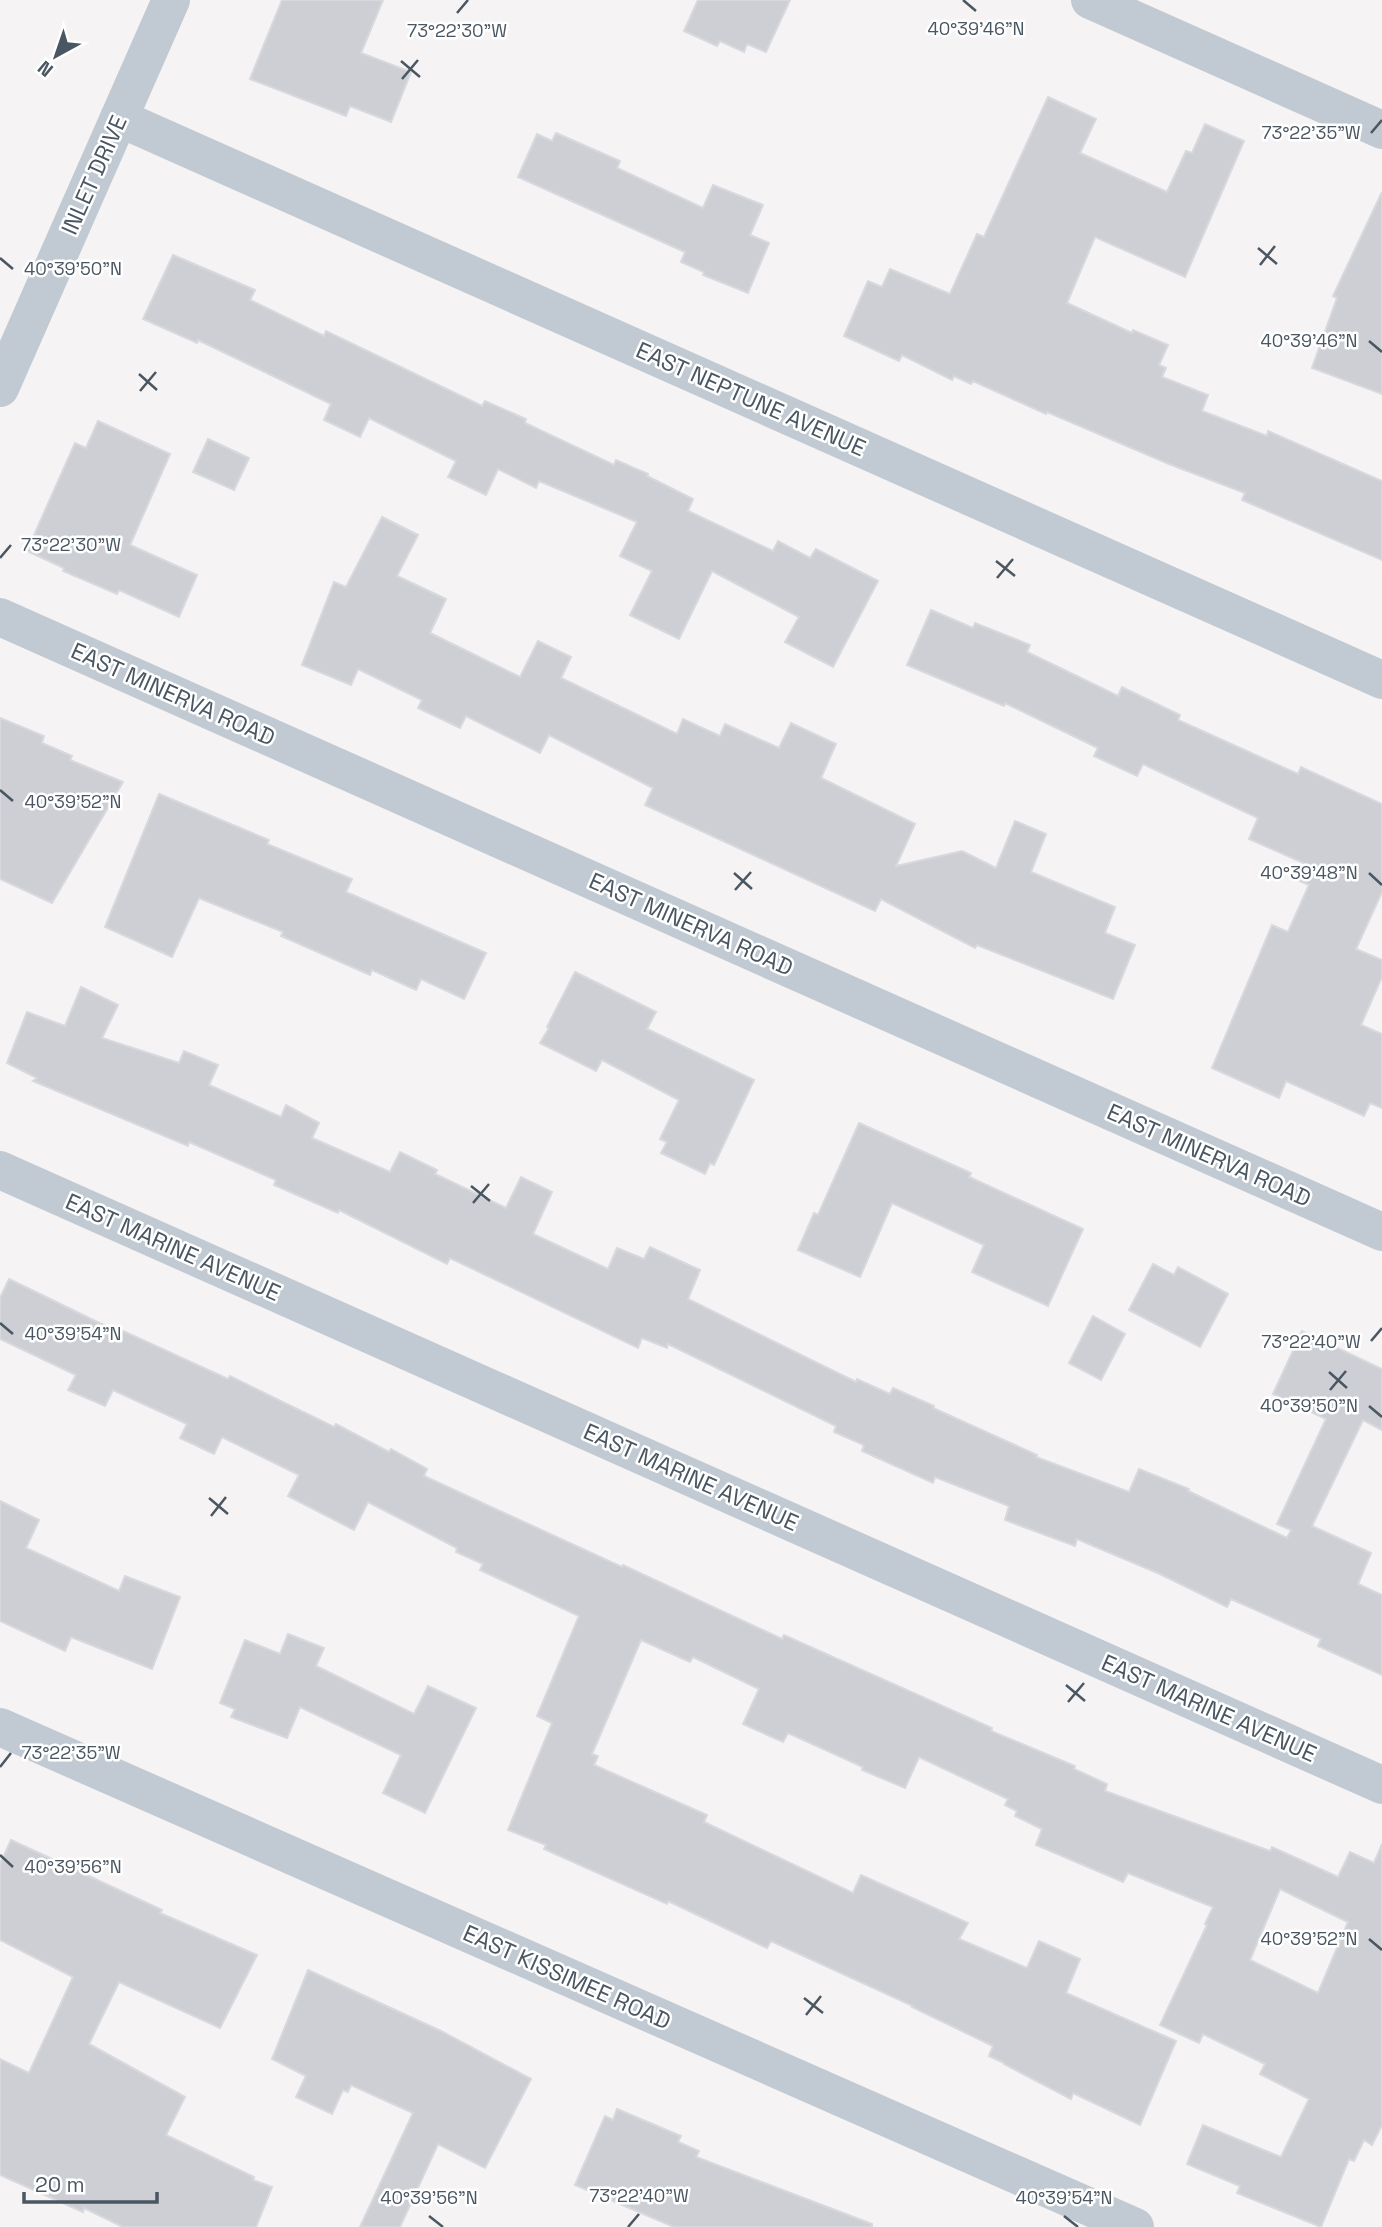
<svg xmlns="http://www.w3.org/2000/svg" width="1382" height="2227" viewBox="0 0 1382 2227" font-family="'Space Grotesk',sans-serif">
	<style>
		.building { fill: #cdcfd5; stroke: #d7d9de; stroke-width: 2; fill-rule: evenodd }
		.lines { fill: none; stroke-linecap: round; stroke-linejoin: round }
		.minor { stroke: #c1cad2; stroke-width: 38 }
		.ticks { fill: none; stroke: #4a5661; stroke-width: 2.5 }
		.labels { text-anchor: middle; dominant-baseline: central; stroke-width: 5; stroke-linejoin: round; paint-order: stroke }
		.street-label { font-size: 23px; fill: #4a5661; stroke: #fff }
		.ticks-label { font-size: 18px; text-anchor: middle; fill: #4a5661; stroke: #fff; stroke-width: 5; stroke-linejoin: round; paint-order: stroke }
	</style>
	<rect width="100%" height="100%" fill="#f5f3f3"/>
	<!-- building -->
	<g class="building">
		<polygon points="282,0 383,0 361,53 411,72 391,122 350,106 346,116 250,79"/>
		<polygon points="698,0 790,0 766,52 747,44 744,52 720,41 717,46 684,31"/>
		<polygon points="1048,97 1096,119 1080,153 1167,192 1186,151 1192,153 1205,124 1244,141 1185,277 1095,237 1067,303 1132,333 1133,330 1168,345 1159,365 1166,368 1162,377 1208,395 1202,411 1267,436 1268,431 1382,481 1382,560 1242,500 1245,493 1169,464 1047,412 1046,414 973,381 971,384 954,376 952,380 902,355 899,361 844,336 868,281 882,287 890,269 950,294 977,234 984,237"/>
		<polygon points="556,133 620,161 617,168 703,208 713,185 763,205 750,235 769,243 748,293 703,275 704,272 681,262 685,252 518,177 537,134 552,141"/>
		<polygon points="1382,192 1382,394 1312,368 1337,298 1333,296"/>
		<polygon points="173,255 255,290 250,300 324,336 326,331 482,406 485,401 526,419 525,423 614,465 616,460 648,474 647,476 693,499 688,511 773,551 778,541 810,558 816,549 878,581 833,667 785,642 799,617 712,571 679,639 630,615 652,571 620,556 637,522 539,481 536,488 498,469 486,495 448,477 456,461 369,418 360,437 324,420 331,404 198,340 197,343 143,319"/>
		<polygon points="98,421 170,454 130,545 197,575 179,617 119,590 117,594 63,571 64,568 27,551 75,443 86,448"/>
		<polygon points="208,439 249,458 234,490 193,472"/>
		<polygon points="382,517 418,535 397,576 446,599 430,633 520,677 538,641 571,657 561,678 677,734 683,719 720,736 725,724 779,748 791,723 836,744 821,778 915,824 896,866 962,851 996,868 1015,821 1046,834 1031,872 1115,907 1105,933 1135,945 1113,999 977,945 975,948 881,899 875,911 645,805 653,788 549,735 540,753 466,716 460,728 418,708 422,700 358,669 351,685 302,665 334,582 346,587"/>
		<polygon points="931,610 973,628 975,623 1030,645 1027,652 1118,696 1122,687 1180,715 1178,720 1298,774 1301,767 1382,804 1382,892 1356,949 1382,960 1382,977 1361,1025 1382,1034 1382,1108 1370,1103 1364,1116 1286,1081 1279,1098 1212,1068 1272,925 1288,932 1309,885 1300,881 1308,865 1249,839 1258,818 1143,764 1137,776 1094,756 1098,748 1005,703 1004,706 907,665"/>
		<polygon points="0,718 44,736 42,743 72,756 70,760 123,782 52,903 0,879"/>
		<polygon points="159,794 269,840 267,844 352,879 346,892 486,953 464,999 421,979 416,990 372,970 370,975 281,936 283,932 199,898 172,957 105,927"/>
		<polygon points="575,972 656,1012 647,1029 754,1080 714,1165 710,1163 705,1174 661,1153 667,1142 660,1139 679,1100 602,1060 596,1071 540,1043 549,1028 547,1027"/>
		<polygon points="81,987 118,1005 102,1038 179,1063 184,1051 218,1065 209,1085 281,1117 286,1105 319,1123 312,1138 390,1172 400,1152 437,1170 435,1174 506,1208 521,1177 552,1192 533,1234 608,1269 617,1248 644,1259 650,1247 700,1270 688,1299 856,1382 857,1379 890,1394 893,1388 934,1406 933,1408 1037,1455 1036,1457 1129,1492 1139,1469 1189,1489 1188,1491 1287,1538 1291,1530 1277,1524 1326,1419 1273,1394 1302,1331 1382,1369 1382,1430 1363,1420 1312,1526 1371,1553 1358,1584 1382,1595 1382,1675 1318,1646 1321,1639 1231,1599 1227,1607 1160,1574 1077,1539 1075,1546 1005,1520 1009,1506 935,1477 933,1483 862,1451 864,1445 834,1432 836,1426 668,1344 667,1348 642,1338 638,1348 450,1258 447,1264 339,1210 338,1213 274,1185 276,1180 189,1142 188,1146 33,1081 37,1078 7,1063 27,1012 65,1026"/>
		<polygon points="859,1123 971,1173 969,1177 1083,1229 1048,1306 972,1272 984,1245 892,1203 860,1277 798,1250 814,1213 818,1215"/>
		<polygon points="1153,1264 1174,1275 1178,1267 1228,1294 1200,1347 1129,1310"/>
		<path d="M 9,1279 L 118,1332 L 119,1329 L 228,1379 L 230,1376 L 334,1427 L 336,1424 L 389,1452 L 391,1449 L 427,1469 L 424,1476 L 622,1567 L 623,1565 L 782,1639 L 784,1635 L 992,1728 L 991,1731 L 1075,1766 L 1074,1769 L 1107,1784 L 1105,1791 L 1270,1851 L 1272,1847 L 1338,1877 L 1350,1852 L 1374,1863 L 1382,1844 L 1382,2125 L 1372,2145 L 1364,2140 L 1354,2161 L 1349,2159 L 1321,2227 L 1237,2193 L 1240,2186 L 1187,2164 L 1203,2125 L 1281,2157 L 1309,2099 L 1260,2074 L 1265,2064 L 1203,2034 L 1199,2043 L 1160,2025 L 1207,1925 L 1205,1924 L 1213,1907 L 1128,1873 L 1123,1882 L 1036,1845 L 1042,1829 L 1015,1816 L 1017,1811 L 1005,1805 L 1008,1799 L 919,1757 L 905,1788 L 862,1770 L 863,1767 L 788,1733 L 783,1742 L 743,1724 L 759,1689 L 693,1657 L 690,1662 L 641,1640 L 592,1754 L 598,1756 L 594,1765 L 707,1815 L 704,1822 L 853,1893 L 861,1875 L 968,1923 L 959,1939 L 1027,1968 L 1039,1941 L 1080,1959 L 1066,1993 L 1176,2041 L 1140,2125 L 1073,2093 L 1071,2099 L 1004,2064 L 1004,2063 L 989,2056 L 993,2046 L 912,2007 L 913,2006 L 771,1941 L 767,1948 L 668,1901 L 667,1904 L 544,1849 L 546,1845 L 508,1830 L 552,1723 L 537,1716 L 579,1616 L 480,1570 L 483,1564 L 456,1552 L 457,1548 L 368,1502 L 354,1530 L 288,1496 L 299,1475 L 222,1437 L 214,1454 L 180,1438 L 187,1424 L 113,1390 L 105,1406 L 68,1390 L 76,1375 L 0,1339 L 0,1298 ZM 1280,1889 L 1348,1922 L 1318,1993 L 1250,1960 Z"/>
		<polygon points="1093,1316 1125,1334 1101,1380 1069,1363"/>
		<polygon points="0,1501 39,1520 26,1548 119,1591 125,1576 180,1597 152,1669 71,1637 65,1651 0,1621"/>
		<polygon points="288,1634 324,1648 316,1666 414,1714 428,1686 476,1708 425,1813 383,1793 401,1755 300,1707 287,1738 231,1717 235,1709 220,1703 245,1640 280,1654"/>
		<polygon points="11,1840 162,1910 160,1913 257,1955 220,2028 119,1982 89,2044 185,2097 166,2135 254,2177 253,2180 272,2187 256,2227 123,2227 84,2208 83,2212 0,2175 0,2059 29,2073 73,1977 0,1940 0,1864"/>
		<polygon points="308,1970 441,2031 531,2079 485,2168 438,2144 400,2227 360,2227 413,2113 351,2085 348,2092 343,2090 332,2114 296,2097 306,2076 272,2059"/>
		<polygon points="617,2109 681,2136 678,2142 699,2151 696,2157 872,2224 872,2227 674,2227 575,2185 605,2116 613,2120"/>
	</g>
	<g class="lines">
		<!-- minor -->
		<g class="minor">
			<polyline points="1090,0 1382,130"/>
			<polyline points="119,118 1382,680"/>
			<polyline points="0,388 171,0"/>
			<polyline points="0,617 1382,1232"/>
			<polyline points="0,1170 1382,1785"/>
			<polyline points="0,1727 1135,2227"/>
		</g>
	</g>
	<!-- ticks -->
	<path class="ticks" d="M 963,0 L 976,11M 457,13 L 468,0M 401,61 L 420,77M 402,79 L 418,60M 1371,133 L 1382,120M 1258,248 L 1277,264M 0,258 L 13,269M 1260,265 L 1275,246M 1369,341 L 1382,352M 139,374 L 157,390M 140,391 L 156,372M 0,558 L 11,545M 996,561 L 1015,576M 997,578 L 1013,559M 0,790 L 13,801M 734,873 L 752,889M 1369,873 L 1382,885M 735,890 L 751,872M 471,1186 L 490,1201M 473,1203 L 489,1184M 0,1323 L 13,1334M 1371,1341 L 1382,1328M 1329,1372 L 1347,1388M 1330,1390 L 1346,1371M 1369,1406 L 1382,1417M 209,1498 L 228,1514M 211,1516 L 226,1497M 1066,1685 L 1085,1701M 1068,1702 L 1084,1683M 0,1767 L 11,1753M 0,1855 L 13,1867M 1369,1939 L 1382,1950M 804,1998 L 823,2013M 806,2015 L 821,1996M 429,2216 L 443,2227M 1064,2216 L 1078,2227M 628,2227 L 639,2214"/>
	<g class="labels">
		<!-- street labels -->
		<g class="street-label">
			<text transform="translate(94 175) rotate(-66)">INLET DRIVE</text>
			<text transform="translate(751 399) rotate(24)">EAST NEPTUNE AVENUE</text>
			<text transform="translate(173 694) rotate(24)">EAST MINERVA ROAD</text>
			<text transform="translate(691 924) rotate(24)">EAST MINERVA ROAD</text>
			<text transform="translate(1209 1155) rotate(24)">EAST MINERVA ROAD</text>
			<text transform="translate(173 1247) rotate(24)">EAST MARINE AVENUE</text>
			<text transform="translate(691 1477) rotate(24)">EAST MARINE AVENUE</text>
			<text transform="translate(1209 1708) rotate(24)">EAST MARINE AVENUE</text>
			<text transform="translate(567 1977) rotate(24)">EAST KISSIMEE ROAD</text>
		</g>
	</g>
	<g class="ticks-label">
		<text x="976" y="35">40°39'46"N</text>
		<text x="457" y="37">73°22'30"W</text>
		<text x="1311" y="139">73°22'35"W</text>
		<text x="73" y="275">40°39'50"N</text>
		<text x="1309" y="347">40°39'46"N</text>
		<text x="71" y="551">73°22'30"W</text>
		<text x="73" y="808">40°39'52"N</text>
		<text x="1309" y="879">40°39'48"N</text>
		<text x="73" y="1340">40°39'54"N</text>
		<text x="1311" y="1348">73°22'40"W</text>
		<text x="1309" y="1412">40°39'50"N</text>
		<text x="71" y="1759">73°22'35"W</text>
		<text x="73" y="1873">40°39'56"N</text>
		<text x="1309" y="1945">40°39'52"N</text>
		<text x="639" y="2202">73°22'40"W</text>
		<text x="429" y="2204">40°39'56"N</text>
		<text x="1064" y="2204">40°39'54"N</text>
	</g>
	<!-- north arrow -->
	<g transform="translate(56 56) rotate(220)" stroke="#ffffff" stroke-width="5" paint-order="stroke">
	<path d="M0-5L12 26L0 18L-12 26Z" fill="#4a5661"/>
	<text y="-10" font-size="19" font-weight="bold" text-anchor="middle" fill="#4a5661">N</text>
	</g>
	<!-- scale -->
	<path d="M24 2192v10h133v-10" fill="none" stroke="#4a5661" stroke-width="3.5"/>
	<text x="35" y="2192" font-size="21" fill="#4a5661" stroke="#ffffff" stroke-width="5" paint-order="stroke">20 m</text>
</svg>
